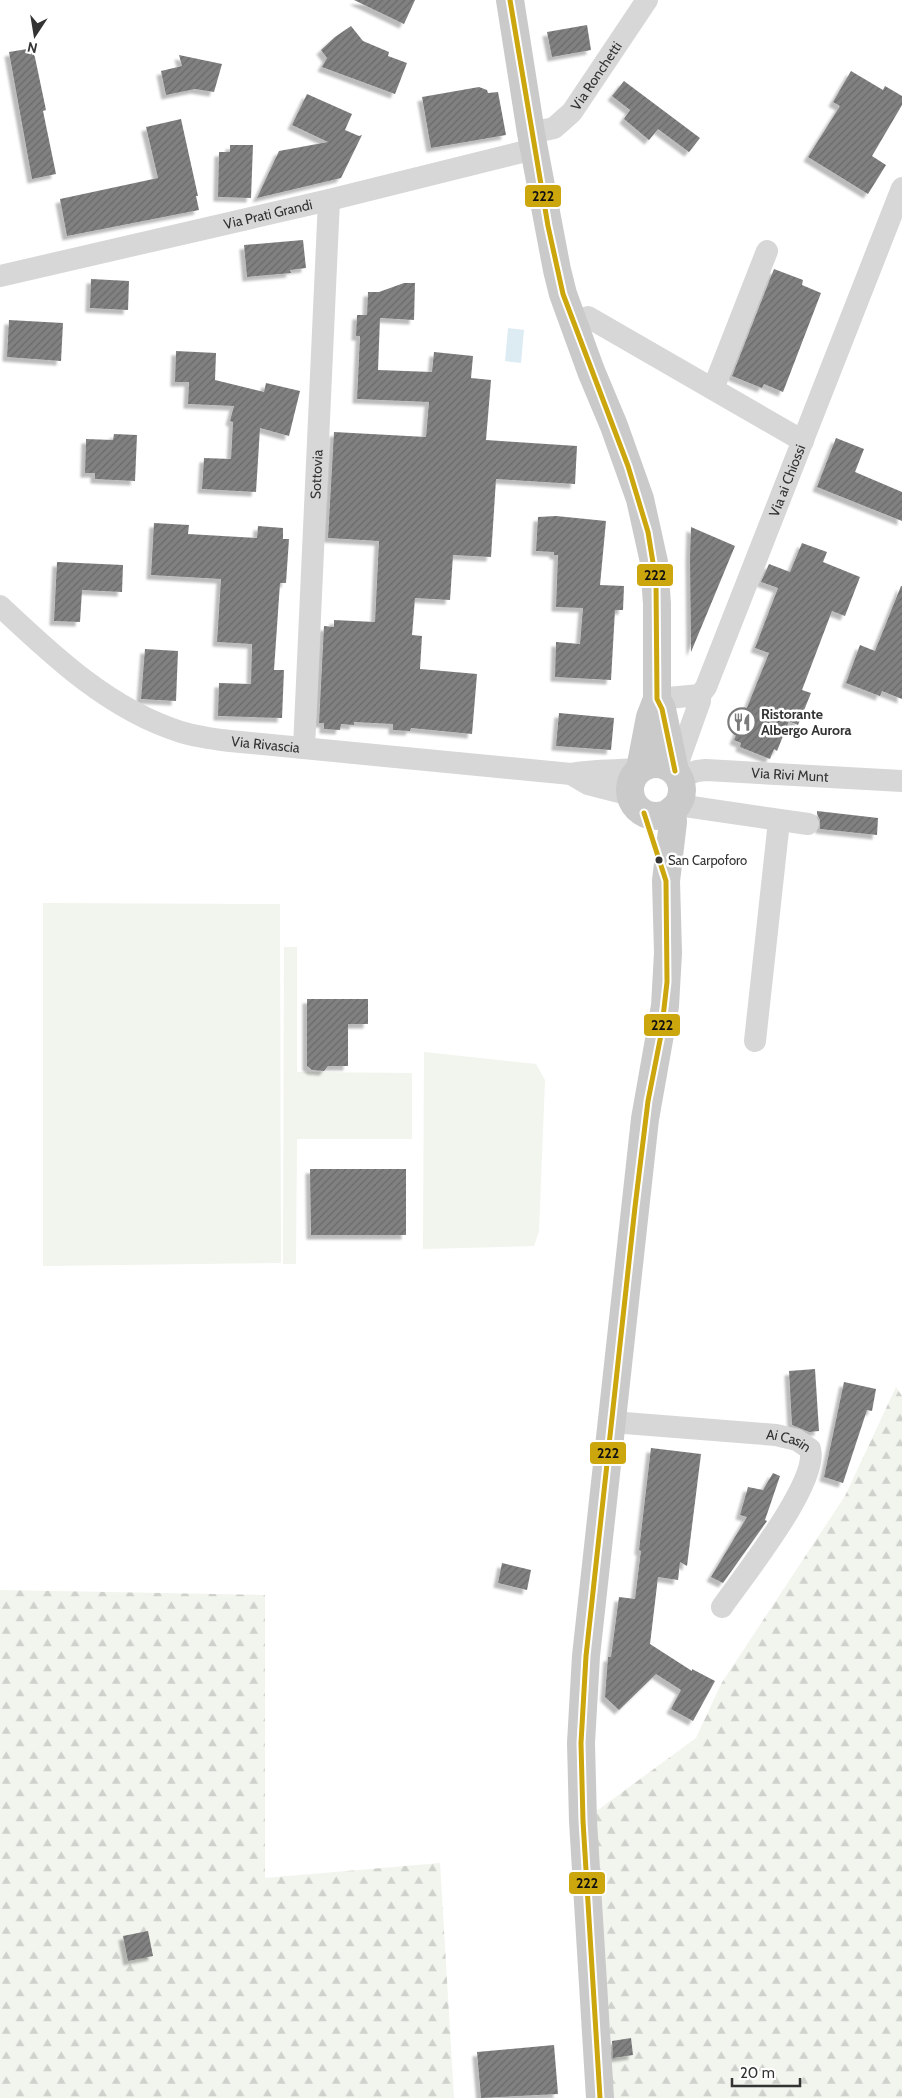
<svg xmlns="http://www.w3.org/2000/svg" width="902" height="2098" viewBox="0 0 902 2098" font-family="Cabin,sans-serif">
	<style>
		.forest { fill: url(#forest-firs) }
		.pitch { fill: #f1f5ed }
		.water { fill: #ddebf3 }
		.building { fill: url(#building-hatch); filter: url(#shadow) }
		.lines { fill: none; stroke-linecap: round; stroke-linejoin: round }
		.minor { stroke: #d7d7d7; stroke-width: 22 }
		.major { stroke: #cacaca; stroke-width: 28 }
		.bus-1-casing { stroke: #fff; stroke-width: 9 }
		.bus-1 { stroke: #cca60d; stroke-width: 5 }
		.bus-dot { fill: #333; stroke: #fff; stroke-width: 2 }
		.labels { text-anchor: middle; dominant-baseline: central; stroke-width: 5; stroke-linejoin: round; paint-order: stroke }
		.bus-label { font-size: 13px; fill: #333; stroke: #fff; text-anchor: start }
		.street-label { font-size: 14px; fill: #333; stroke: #fff }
		.poi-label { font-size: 14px; font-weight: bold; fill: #333; stroke: #fff; text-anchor: start }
		.line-badge { stroke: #fff; stroke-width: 2 }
		.pale-badge-label { font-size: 14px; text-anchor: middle; font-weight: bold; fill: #111 }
	</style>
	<defs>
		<pattern id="forest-firs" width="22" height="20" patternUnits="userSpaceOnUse" patternTransform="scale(1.25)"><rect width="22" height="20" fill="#f1f5ed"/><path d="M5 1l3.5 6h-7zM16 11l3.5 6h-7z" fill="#cfd2cc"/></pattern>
		<pattern id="building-hatch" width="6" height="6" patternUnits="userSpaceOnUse" patternTransform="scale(1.25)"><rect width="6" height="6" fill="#818181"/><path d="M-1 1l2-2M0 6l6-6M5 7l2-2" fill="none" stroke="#6a6a6a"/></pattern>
		<filter id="shadow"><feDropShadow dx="-4.5" dy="4.5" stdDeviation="1" flood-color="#0004"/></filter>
	</defs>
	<rect width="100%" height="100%" fill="#fff"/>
	<!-- forest -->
	<g class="forest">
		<polygon points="896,1387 902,1396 902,2098 600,2098 583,1821 696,1738 721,1684 845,1496"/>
		<polygon points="0,1590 265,1595 265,1878 440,1863 454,2098 0,2098"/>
	</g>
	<!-- pitch -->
	<g class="pitch">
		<polygon points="43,903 280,904 281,1263 43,1266"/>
		<polygon points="284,947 297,947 297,1072 412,1073 412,1139 297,1139 296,1264 283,1264"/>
		<polygon points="424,1052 536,1064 545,1080 539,1231 534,1246 423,1249"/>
	</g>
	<!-- water -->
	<polygon class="water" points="508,328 524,330 521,363 505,361"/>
	<!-- building -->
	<g class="building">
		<polygon points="354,0 415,0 404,24"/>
		<polygon points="587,25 591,50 552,57 547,32"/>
		<polygon points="351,26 363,41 389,52 388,56 407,63 395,94 322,67 327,58 321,50 335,37"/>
		<polygon points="33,48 46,110 43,111 56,174 32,179 9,52"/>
		<polygon points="179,55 222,64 214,92 195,89 166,95 161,71 182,66"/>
		<polygon points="851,71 883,90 885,86 902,96 902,105 872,156 886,165 868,194 808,157 840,106 833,102"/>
		<polygon points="624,81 700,138 689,152 658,129 649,140 624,119 630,110 612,96"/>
		<polygon points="479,87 487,90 488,93 498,92 506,135 431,148 422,97"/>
		<polygon points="307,94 352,114 345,130 359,136 362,135 341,178 257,198 279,151 328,142 292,125"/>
		<polygon points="181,119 198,196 196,196 199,210 67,236 60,199 158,178 146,127"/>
		<polygon points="230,145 253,145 251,198 218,197 219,152 230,152"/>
		<polygon points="303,240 306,268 290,270 291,273 247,277 244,245"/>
		<polygon points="774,269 803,280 802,285 821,293 783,392 764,384 762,388 732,376"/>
		<polygon points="91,279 129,281 128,310 90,308"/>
		<polygon points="404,283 415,283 414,320 380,318 378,370 432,372 434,352 473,356 471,378 491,380 486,440 577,446 575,484 496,479 491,557 453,555 450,600 415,598 412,635 422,636 420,669 477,674 472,734 411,728 410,731 393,730 393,724 354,722 354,725 341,724 340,730 324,729 324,723 319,723 324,626 334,627 334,620 375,622 379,541 328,538 334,432 426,437 429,402 357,399 360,336 356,336 357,315 367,315 368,292 379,292"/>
		<polygon points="9,320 63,323 61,361 7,357"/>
		<polygon points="176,351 216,353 215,380 264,392 266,383 300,391 289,436 260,428 256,492 202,489 204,458 231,459 233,422 230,421 234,406 188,404 189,382 175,382"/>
		<polygon points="114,434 137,435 135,481 95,479 95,473 85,473 86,439 113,440"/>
		<polygon points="836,438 864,449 855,472 902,492 902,521 817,487"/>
		<polygon points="556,516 606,521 600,585 624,586 623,610 615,610 611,680 555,677 556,642 580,644 583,608 556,607 558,555 554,555 554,552 536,551 538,517"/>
		<polygon points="154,523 189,525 188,534 257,538 258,526 283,528 283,539 289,539 286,583 280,583 274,670 284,670 282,718 218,716 219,683 251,684 252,644 217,642 221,579 151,575"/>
		<polygon points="691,527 735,546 691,652 690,557"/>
		<polygon points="802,543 827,552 823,562 860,577 845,616 832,611 802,690 811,693 798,725 789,721 777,751 774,749 770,759 740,747 741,743 734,740 769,653 755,648 778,588 761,582 769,564 790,572"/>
		<polygon points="57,562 123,565 122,592 82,590 80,622 54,621"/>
		<polygon points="901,586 902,586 902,699 882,691 880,696 846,683 860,645 875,651"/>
		<polygon points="145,649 178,651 176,701 141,699"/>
		<polygon points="559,713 614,718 611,750 556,746"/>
		<polygon points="817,811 878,818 877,835 820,829 820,820 817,814"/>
		<polygon points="307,999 368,999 368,1024 348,1024 348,1066 328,1066 324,1071 312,1070 307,1066"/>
		<polygon points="310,1169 406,1169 406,1235 311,1235"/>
		<polygon points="815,1369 819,1431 809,1432 792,1425 789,1371"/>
		<polygon points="844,1382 876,1389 872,1411 867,1410 843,1483 824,1477"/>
		<polygon points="651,1448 701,1454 687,1566 680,1562 678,1580 658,1577 650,1644 692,1671 692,1669 715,1681 693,1721 671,1709 681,1690 656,1674 619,1710 605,1697 608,1657 611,1657 619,1597 635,1599 641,1551 639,1550"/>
		<polygon points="773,1473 780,1476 765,1520 767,1521 723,1583 711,1577 747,1517 740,1515 748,1487 763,1490"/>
		<polygon points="502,1563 531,1570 527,1590 498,1583"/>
		<polygon points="148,1931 153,1956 128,1961 123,1936"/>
		<polygon points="631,2038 633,2055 613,2058 612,2041"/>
		<polygon points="554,2045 558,2094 481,2098 477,2052"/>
	</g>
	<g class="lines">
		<!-- minor -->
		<g class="minor">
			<path id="s1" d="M 531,133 L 554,128 L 572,112 L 647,0"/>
			<path id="s2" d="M 0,276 L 329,200 L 534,149"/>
			<polyline points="588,317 803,441"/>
			<polyline points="713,389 767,251"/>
			<path id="s3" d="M 0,606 C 53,656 110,710 181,732 C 197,737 214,739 230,741 L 571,774 C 594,769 617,771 640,769"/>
			<polyline points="657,699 700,695"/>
			<path id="s4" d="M 304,748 L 329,200"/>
			<path id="s5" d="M 675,771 L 700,701 L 700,695 L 706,687 L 902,188"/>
			<polyline points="571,774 588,784 631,795"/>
			<path id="s6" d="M 679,777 L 697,771 L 706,770 L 902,781"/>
			<polyline points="678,805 808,824"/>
			<polyline points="755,1041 779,821"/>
			<path id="s7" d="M 612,1422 L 776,1435 L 797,1440 L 810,1449 C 820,1481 742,1578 722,1607"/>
		</g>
		<!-- major -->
		<g class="major">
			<polyline points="510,0 531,133 557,270 563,294 591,371 614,426 640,499 654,562 657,604 657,699 650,717 640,769"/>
			<polyline points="657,699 662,709 675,771"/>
			<circle cx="656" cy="790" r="26"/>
			<polyline points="600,2098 583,1821 581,1743 586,1656 645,1119 665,1006 668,953 666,881 673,822 672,810"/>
		</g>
		<!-- bus-1 casing -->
		<g class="bus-1-casing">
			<g id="bus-1">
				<polyline points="510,0 548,226 563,294 628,466 648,532 656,581 657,699 662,709 675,771"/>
				<polyline points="600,2098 583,1821 581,1743 586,1656 635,1207 648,1101 661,1035 667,982 666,881 644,813"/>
			</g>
		</g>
		<!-- bus-1 -->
		<use href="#bus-1" class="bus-1"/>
	</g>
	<!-- icons -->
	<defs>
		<g id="restaurant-ring" transform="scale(1.4375)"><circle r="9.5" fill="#fff" stroke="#7a7a7a" stroke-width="1.5"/><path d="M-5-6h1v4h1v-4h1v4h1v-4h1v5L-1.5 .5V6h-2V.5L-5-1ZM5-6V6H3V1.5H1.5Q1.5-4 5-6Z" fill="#7a7a7a"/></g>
	</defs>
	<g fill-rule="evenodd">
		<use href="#restaurant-ring" x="742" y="722"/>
	</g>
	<!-- markers -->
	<circle class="bus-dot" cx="659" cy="860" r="4.5"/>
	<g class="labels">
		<!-- bus labels -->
		<g class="bus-label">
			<text x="668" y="860">San Carpoforo</text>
		</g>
		<!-- street labels -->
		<g class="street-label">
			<text stroke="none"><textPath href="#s1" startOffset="91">Via Ronchetti</textPath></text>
			<text stroke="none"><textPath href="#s2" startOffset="275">Via Prati Grandi</textPath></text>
			<text stroke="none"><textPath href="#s4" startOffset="274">Sottovia</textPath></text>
			<text stroke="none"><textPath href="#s5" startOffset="312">Via ai Chiossi</textPath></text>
			<text stroke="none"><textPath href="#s3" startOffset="308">Via Rivascia</textPath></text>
			<text stroke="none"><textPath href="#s6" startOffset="112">Via Rivi Munt</textPath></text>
			<text stroke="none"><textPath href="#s7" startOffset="178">Ai Casin</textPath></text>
		</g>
		<!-- poi labels -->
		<g class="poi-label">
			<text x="761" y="714">Ristorante<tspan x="761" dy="16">Albergo Aurora</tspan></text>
		</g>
	</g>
	<g class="line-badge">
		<rect x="524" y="184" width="38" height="24" rx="5" fill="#cca60d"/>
		<rect x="636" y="563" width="38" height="24" rx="5" fill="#cca60d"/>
		<rect x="643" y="1013" width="38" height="24" rx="5" fill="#cca60d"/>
		<rect x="589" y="1441" width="38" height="24" rx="5" fill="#cca60d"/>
		<rect x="568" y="1871" width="38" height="24" rx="5" fill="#cca60d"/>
	</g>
	<g class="pale-badge-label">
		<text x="543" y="201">222</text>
		<text x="655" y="580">222</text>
		<text x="662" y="1030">222</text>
		<text x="608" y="1458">222</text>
		<text x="587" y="1888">222</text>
	</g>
	<!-- north arrow -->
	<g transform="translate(35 35) rotate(192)" stroke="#ffffff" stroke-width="4" paint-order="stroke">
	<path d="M0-4L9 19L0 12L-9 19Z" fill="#333333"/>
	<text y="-8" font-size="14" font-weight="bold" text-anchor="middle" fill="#333333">N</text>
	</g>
	<!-- scale -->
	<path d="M732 2078v8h68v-8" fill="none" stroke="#333333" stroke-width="2.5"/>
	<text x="740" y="2078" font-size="15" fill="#333333" stroke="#ffffff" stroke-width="4" paint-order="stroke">20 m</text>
</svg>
